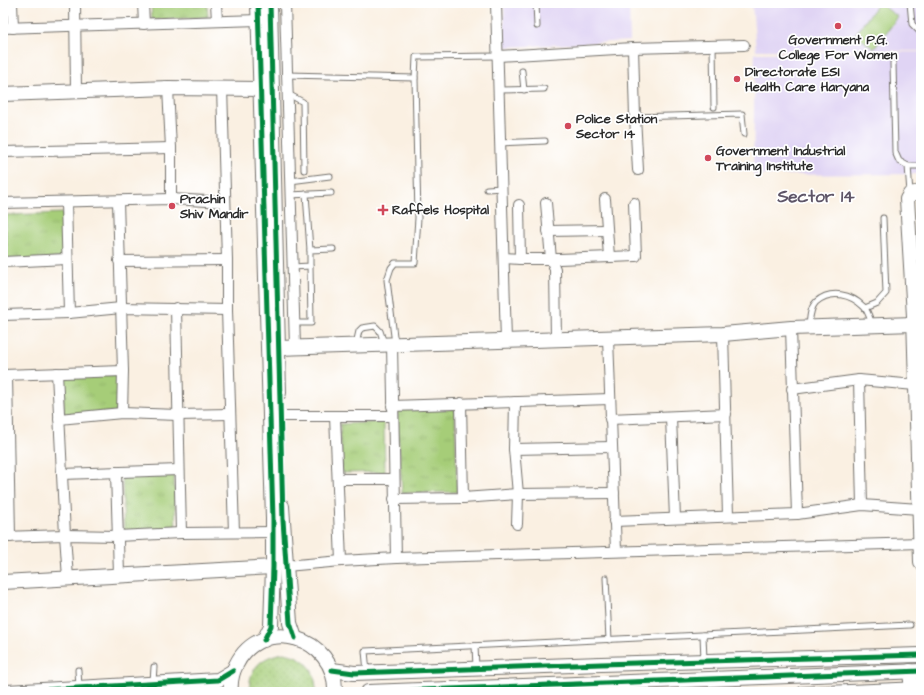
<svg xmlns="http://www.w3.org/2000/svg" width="924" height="695" viewBox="0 0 924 695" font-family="'Architects Daughter',sans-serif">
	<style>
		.built { fill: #e0d4f4 }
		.grass { fill: #a6cd78; stroke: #687c52 }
		.park { fill: url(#park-tufts); stroke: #687c52 }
		.garden { fill: url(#garden-dots); stroke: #687c52 }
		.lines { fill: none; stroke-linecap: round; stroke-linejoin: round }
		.lane-casing { stroke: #73706b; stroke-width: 7 }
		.street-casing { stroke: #73706b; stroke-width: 12 }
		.secondary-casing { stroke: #73706b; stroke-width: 16 }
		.lane { stroke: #fff; stroke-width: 5 }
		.street { stroke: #fff; stroke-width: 10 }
		.secondary { stroke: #fff; stroke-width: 14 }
		.cycleway-casing { stroke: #fff; stroke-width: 8 }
		.cycleway { stroke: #00873e; stroke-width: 5 }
		.poi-dot { fill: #d1495b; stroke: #fff; stroke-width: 1.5 }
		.labels { text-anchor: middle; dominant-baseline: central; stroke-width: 3.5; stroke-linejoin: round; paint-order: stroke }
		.poi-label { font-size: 13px; font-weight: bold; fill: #2b2b2b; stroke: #fff; text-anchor: start }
		.district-label { font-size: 17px; font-weight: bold; fill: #5f5668; stroke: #fff }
	</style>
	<defs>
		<pattern id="park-tufts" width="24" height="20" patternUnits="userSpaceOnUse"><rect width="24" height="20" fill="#a6cd78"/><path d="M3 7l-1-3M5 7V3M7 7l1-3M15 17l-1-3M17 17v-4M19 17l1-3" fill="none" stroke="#8fb068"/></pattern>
		<pattern id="garden-dots" width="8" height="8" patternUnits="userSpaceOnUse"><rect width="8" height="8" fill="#a6cd78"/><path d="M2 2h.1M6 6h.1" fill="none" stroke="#8fb068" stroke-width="1.8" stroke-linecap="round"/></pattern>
	</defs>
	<rect width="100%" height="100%" fill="#fff"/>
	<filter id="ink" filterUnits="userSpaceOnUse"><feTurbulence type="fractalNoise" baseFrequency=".025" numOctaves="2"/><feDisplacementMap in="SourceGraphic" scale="8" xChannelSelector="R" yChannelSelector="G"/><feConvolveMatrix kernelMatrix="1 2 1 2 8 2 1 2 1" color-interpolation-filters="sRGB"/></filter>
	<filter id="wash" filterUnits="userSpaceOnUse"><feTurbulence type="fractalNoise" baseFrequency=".012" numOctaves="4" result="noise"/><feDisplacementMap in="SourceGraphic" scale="16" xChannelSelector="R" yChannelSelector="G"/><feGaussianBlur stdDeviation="0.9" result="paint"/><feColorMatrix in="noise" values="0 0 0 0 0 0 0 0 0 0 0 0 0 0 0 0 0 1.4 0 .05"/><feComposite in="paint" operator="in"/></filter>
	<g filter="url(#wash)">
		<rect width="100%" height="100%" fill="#faf0e2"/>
		<!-- built -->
		<g class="built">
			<polygon points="504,3 629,3 630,41 505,47"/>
			<polygon points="752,3 921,3 921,51 756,50"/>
			<polygon points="921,52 921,174 753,175 755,53"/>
		</g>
		<!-- grass -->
		<polygon class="grass" points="879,3 898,17 874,49 855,34"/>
		<!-- park -->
		<g class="park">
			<polygon points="151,3 207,3 208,17 152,20"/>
			<polygon points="63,213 64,258 7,260 5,215"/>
			<polygon points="118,374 120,412 64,414 63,376"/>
			<polygon points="455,409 457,492 402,493 397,410"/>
			<polygon points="384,422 385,472 342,473 340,424"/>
			<polygon points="174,475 176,531 124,532 122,477"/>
		</g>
		<!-- garden -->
		<path class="garden" d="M 284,653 C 306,657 316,669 316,692 L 250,692 C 247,669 262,656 284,653 Z"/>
	</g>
	<g filter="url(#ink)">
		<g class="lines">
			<!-- lane casing -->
			<g class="lane-casing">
				<g id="lane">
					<polyline points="536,3 537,26"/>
					<polyline points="910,3 912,24 921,33"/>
					<polyline points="713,46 714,107"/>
					<polyline points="893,63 895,152 899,161 908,166 921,166"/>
					<polyline points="522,71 524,90"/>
					<polyline points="287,75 415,78 418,218 415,263 395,263 391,268 387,280 395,344"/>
					<polyline points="415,78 416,57 498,56"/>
					<polyline points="499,90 544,89"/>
					<polyline points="288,94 303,102 304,170"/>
					<polyline points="635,117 742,114 744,134"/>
					<polyline points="500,143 545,141"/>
					<polyline points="908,166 910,193"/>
					<polyline points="290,181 330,176"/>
					<polyline points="487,189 502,188"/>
					<polyline points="306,194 310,250"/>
					<polyline points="290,195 331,193"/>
					<polyline points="292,267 310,266 310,250 333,249"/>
					<polyline points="865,308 877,303 886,293 883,218"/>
					<polyline points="294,323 311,323 310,266"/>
					<path d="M 809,326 C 810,318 810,308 816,302 C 831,289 851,294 864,307 C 868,311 870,319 872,324"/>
					<polyline points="356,344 359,331 362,328 375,326 380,331 384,343"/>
					<polyline points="606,578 609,640"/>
					<polyline points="703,635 704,660"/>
					<polyline points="475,646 476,667"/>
					<polyline points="78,670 79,687"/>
					<polyline points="367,672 365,651 910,625"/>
					<polyline points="153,682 154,667"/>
				</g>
			</g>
			<!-- street casing -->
			<g class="street-casing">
				<g id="street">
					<polyline points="12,3 13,28"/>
					<polyline points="75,3 76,92"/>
					<polyline points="143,3 144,24"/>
					<polyline points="216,3 217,21"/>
					<polyline points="285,3 295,347"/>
					<polyline points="496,3 506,341"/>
					<polyline points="3,28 259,20"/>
					<polyline points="633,48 744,45"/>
					<polyline points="498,56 633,48 635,117 638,170"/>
					<polyline points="222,87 227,260 227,310 234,532"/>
					<polyline points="168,88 171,148 171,199"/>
					<polyline points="3,152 171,148"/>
					<polyline points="605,199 609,257"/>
					<polyline points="118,201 123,371 122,413"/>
					<polyline points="66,202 69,313"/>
					<polyline points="3,203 171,199 225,202"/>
					<polyline points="546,203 551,259 555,269 556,339"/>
					<polyline points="548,231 607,230"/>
					<polyline points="504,258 520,259 519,205"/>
					<polyline points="520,259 559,259 636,256 634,203"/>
					<polyline points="119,261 227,260"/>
					<polyline points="3,262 67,259"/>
					<polyline points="176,308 181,533"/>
					<polyline points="3,315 69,313 121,308 227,310"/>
					<polyline points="791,328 797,514"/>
					<polyline points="723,334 728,516"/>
					<polyline points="608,338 616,551"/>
					<polyline points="392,344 396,558"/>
					<polyline points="57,373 65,535 68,578"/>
					<polyline points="3,375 123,371"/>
					<polyline points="7,375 10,537"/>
					<polyline points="859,380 862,505"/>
					<polyline points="792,389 859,380 915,385"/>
					<polyline points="515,402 514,449 518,494 517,524"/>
					<polyline points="461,403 463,498"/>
					<polyline points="392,406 610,399"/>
					<polyline points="280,416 393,416"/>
					<polyline points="335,416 341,561"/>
					<polyline points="671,417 675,518"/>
					<polyline points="59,419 122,413 178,415 230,414"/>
					<polyline points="610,419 726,414"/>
					<polyline points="514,449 611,447"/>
					<polyline points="116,472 119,575"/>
					<polyline points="62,474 179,470"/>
					<polyline points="338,479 394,479"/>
					<polyline points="394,499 463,498 518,494 614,493"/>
					<polyline points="614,521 797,514 862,505 919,509"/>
					<polyline points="3,537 65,535 117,536 181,533 273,532"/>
					<polyline points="286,566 341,561 396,558 921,543"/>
					<polyline points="802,692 921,687"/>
				</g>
			</g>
			<!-- secondary casing -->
			<g class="secondary-casing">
				<g id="secondary">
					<polyline points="258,3 273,519 273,567 271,626 264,640"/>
					<polyline points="270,3 279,393"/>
					<polyline points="3,94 168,88 261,89"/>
					<polyline points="921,192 910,194 907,199 914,316 921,562"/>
					<polyline points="278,348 723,334 791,328 914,324"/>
					<polyline points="282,506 290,623 295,638"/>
					<polyline points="3,582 273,567"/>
					<polyline points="332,670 354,673 601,664 921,655"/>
					<polyline points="910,671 912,692"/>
					<polyline points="7,692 218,680 233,671"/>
					<path d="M 231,692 C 230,683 232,673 236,665 C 261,614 337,636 335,692"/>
					<polyline points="368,692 921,671"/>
				</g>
			</g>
			<!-- lane -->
			<use href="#lane" class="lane"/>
			<!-- street -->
			<use href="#street" class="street"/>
			<!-- secondary -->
			<use href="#secondary" class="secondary"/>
			<!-- cycleway casing -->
			<g class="cycleway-casing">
				<g id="cycleway">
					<polyline points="258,3 273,519 273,567 271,626 264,640"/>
					<polyline points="270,3 283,520 290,623 295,638"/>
					<polyline points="332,670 354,673 601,664 921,655"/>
					<polyline points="7,692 218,680 233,671"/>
					<polyline points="368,692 921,671"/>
				</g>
			</g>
			<!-- cycleway -->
			<use href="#cycleway" class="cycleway"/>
		</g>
	</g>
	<!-- markers -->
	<g class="poi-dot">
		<circle cx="838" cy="26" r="4"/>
		<circle cx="737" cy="79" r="4"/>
		<circle cx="568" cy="126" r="4"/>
		<circle cx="708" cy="158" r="4"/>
		<circle cx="172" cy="206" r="4"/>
		<path d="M381 204h4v4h4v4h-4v4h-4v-4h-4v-4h4z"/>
	</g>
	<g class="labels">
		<!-- poi labels -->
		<g class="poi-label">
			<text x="838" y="40" text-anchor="middle">Government P.G.<tspan x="838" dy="15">College For Women</tspan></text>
			<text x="745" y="72">Directorate ESI<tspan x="745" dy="15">Health Care Haryana</tspan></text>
			<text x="576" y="119">Police Station<tspan x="576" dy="15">Sector 14</tspan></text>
			<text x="716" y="151">Government Industrial<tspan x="716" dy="15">Training Institute</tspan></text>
			<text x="180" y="199">Prachin<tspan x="180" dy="15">Shiv Mandir</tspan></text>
			<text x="392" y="210">Raffels Hospital</text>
		</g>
		<!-- district labels -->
		<g class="district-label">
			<text x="816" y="197">Sector 14</text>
		</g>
	</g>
	<!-- margin -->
	<rect width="924" height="695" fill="none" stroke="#fff" stroke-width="16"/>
</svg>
